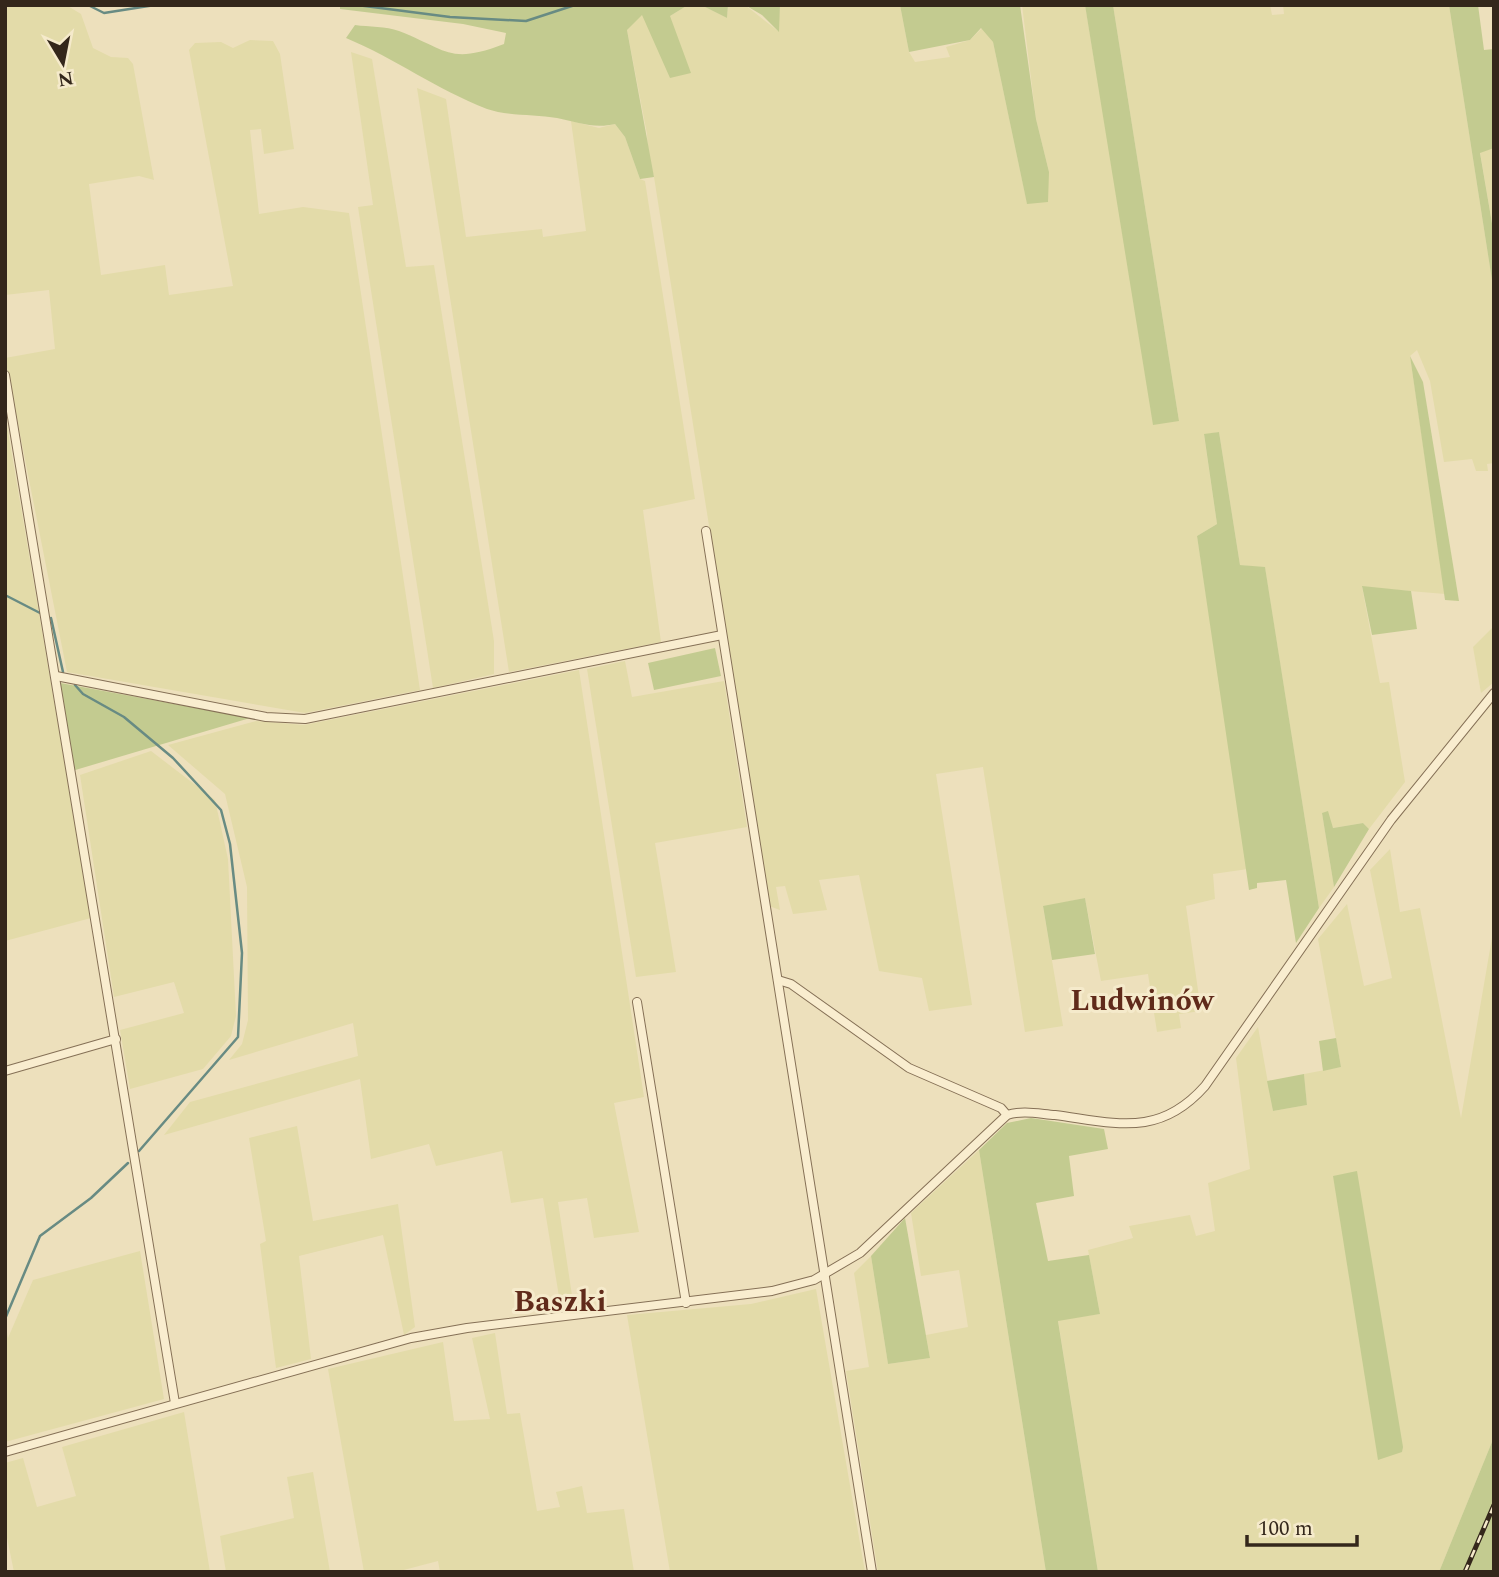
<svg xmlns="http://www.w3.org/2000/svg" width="1499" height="1577" viewBox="0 0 1499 1577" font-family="Spectral,serif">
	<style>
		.farmland { fill: #e3dba9 }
		.green { fill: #c3cb90 }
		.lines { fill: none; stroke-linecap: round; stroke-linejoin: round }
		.stream { stroke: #688b83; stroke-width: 2.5 }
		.street-casing { stroke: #857056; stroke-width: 10 }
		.street { stroke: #f9edcf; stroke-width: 8 }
		.rail-casing { stroke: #34271b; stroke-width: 5 }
		.rail { stroke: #f5eacb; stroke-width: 2.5; stroke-dasharray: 8; stroke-linecap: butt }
		.labels { text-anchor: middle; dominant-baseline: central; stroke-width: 6; stroke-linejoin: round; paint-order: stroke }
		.quarter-label { font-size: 30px; font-weight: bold; fill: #602a1a; stroke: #f5eacb }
	</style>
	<rect width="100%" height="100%" fill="#ede0bc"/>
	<!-- farmland -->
	<g class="farmland">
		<polygon points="66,5 81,14 93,48 111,57 128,58 133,64 154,180 139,176 89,184 101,275 165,265 169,295 233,286 189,50 195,43 221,42 233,48 250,40 273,41 280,54 294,149 264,154 261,129 250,130 259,214 303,207 349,213 420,690 305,713 67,672 5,358 55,349 49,290 5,295 5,6"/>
		<polygon points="688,5 701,5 727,18 728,5 745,5 778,31 780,5 900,5 909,52 915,62 950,57 946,47 970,40 982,28 993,42 1027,203 1049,172 1036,119 1022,5 1085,5 1098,82 1179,421 1113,5 1270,5 1272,15 1284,14 1283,5 1449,5 1494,293 1494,463 1487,464 1488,471 1476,471 1472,459 1444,462 1430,381 1417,350 1410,356 1445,594 1362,587 1380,683 1389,682 1405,782 1369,829 1363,823 1333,828 1322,813 1334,887 1319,908 1265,568 1240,565 1219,432 1204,435 1217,524 1197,536 1248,869 1213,874 1215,899 1186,906 1201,1011 1179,1014 1181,1028 1157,1032 1148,974 1101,981 1085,898 1043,907 1063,1026 1025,1032 983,767 936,774 972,1005 929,1011 922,978 879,971 859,875 819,880 827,910 793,914 785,886 776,887 780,910 769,906 654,177 648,154 647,134 627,30 641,14 670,16"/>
		<polygon points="351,52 372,59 406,267 434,265 494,641 494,674 433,688 358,207 373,205"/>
		<polygon points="417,88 446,99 466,237 542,229 543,237 586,231 571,121 599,128 615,124 625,137 640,179 645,181 695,499 643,510 661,642 509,672"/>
		<polygon points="1494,148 1494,235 1480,152"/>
		<polygon points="5,414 91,918 5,941"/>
		<polygon points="1494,626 1494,682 1481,693 1473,647"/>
		<polygon points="625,661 632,697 724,681 747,827 655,843 676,972 636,977 587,669"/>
		<polygon points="579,670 644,1097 614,1103 639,1232 594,1238 587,1198 558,1202 574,1309 561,1309 543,1198 511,1203 502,1151 436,1166 429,1144 371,1159 360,1079 164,1135 190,1102 358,1056 353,1023 229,1060 242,1044 248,1020 247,887 225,794 168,745 256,721 304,725"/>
		<polygon points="151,751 215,800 228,859 236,1016 231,1036 203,1069 130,1089 120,1030 184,1013 174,982 114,997 80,775"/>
		<polygon points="1390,849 1400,912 1420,908 1461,1118 1494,926 1494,1437 1439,1572 1098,1572 1058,1320 1100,1314 1088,1250 1133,1238 1129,1226 1190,1215 1196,1236 1215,1231 1208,1183 1250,1169 1236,1058 1258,1027 1273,1111 1307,1105 1304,1074 1341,1067 1318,939 1347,904 1364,986 1392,978 1370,870"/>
		<polygon points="297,1126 313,1221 398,1204 415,1327 404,1335 383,1235 299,1256 311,1359 276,1368 260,1244 266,1241 249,1138"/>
		<polygon points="979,1150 1046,1572 878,1572 846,1371 869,1367 854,1273 871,1256 888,1364 930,1358 926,1335 968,1327 959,1270 921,1276 911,1213"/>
		<polygon points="140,1251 164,1399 5,1442 5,1321 8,1338 33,1280"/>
		<polygon points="816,1289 865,1572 670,1572 627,1315 751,1304"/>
		<polygon points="495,1333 507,1414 520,1413 537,1511 560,1507 556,1492 582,1486 587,1513 624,1509 634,1572 440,1572 438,1561 396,1572 364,1572 328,1369 443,1342 454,1421 490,1419 472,1338"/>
		<polygon points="184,1412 210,1572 14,1572 5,1528 5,1463 23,1458 37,1507 76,1496 62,1447"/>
		<polygon points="313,1472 330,1572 226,1572 220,1536 294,1518 287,1477"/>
	</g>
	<!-- green -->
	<g class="green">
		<path d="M 340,5 L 688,5 L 670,16 L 691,73 L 670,78 L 642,15 L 627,30 L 654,177 L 640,179 L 625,137 L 615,124 C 594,129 577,122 557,118 C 535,114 507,116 487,109 C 438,90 394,58 346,38 L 355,25 C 369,27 386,26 399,31 C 448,50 449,65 504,44 L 506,33 L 463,24 L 340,9 Z"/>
		<polygon points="701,5 728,5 727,18"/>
		<polygon points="745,5 780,5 779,32 762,15"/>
		<polygon points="900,5 1020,5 1036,119 1049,172 1048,202 1027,204 993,42 981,28 970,40 909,52"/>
		<polygon points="1085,5 1113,5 1179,421 1153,425"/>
		<polygon points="1449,5 1478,5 1484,50 1494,49 1494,148 1480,153 1494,235 1494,293"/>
		<polygon points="1410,356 1423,382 1459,601 1445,600"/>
		<polygon points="1219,432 1240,565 1265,567 1319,908 1296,943 1286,880 1257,883 1257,888 1249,890 1197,536 1217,524 1204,434"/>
		<polygon points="1362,586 1411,591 1417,629 1372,635"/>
		<polygon points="715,648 721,676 654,690 648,663"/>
		<polygon points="55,682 250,718 72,771"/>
		<polygon points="1328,811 1333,828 1363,823 1369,829 1334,887 1322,813"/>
		<polygon points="1085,898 1095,954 1052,960 1043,906"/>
		<polygon points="1336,1038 1341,1067 1323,1071 1319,1041"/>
		<polygon points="1304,1074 1307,1105 1273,1111 1267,1081"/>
		<polygon points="1031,1118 1104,1129 1108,1149 1069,1156 1074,1196 1036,1203 1048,1261 1089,1255 1100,1314 1058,1321 1098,1572 1046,1572 979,1150 1007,1123"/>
		<polygon points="1357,1171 1403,1447 1402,1452 1378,1460 1333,1176"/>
		<polygon points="905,1218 930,1358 888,1364 871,1256"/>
		<polygon points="1494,1437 1494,1572 1439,1572"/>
	</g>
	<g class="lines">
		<!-- stream -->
		<g class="stream">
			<polyline points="88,5 104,13 155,5"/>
			<polyline points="357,5 450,17 526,21 575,5"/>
			<polyline points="5,595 40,613"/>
			<polyline points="51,618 63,672"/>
			<polyline points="75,685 83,694 124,717 173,758 221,810 230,844 242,953 238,1037 139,1151"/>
			<polyline points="5,1319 40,1236 91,1198 128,1163"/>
		</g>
		<!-- street casing -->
		<g class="street-casing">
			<g id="street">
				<polyline points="5,375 175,1403"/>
				<polyline points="706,531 872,1572"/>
				<polyline points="56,676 266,717 305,719 722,635"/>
				<polyline points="778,980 791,984 909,1068 1001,1108 1007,1115"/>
				<polyline points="637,1002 686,1303"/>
				<polyline points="5,1071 116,1039"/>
				<path d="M 5,1452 L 411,1338 L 467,1328 L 772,1291 L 814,1280 L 860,1253 L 1007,1115 C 1022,1110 1040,1114 1055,1115 C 1116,1123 1159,1138 1205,1086 L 1391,820 L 1494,693"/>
			</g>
		</g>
		<!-- street -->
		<use href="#street" class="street"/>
		<!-- rail casing -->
		<g class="rail-casing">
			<polyline id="rail" points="1465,1572 1494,1505"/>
		</g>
		<!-- rail -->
		<use href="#rail" class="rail"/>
	</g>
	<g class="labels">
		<!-- quarter labels -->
		<g class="quarter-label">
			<text x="1142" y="1001">Ludwinów</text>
			<text x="560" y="1302">Baszki</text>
		</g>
	</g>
	<!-- border -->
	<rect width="1499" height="1577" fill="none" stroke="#34271b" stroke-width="14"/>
	<!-- north arrow -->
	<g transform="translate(63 63) rotate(170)" stroke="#f5eacb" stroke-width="5" paint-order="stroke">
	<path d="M0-5L12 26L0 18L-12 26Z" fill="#34271b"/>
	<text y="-10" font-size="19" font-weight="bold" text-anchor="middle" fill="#34271b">N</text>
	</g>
	<!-- scale -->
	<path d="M1247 1535v10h110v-10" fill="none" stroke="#34271b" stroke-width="3.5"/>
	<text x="1258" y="1535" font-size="21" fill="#34271b" stroke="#f5eacb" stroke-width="5" paint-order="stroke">100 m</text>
</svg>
